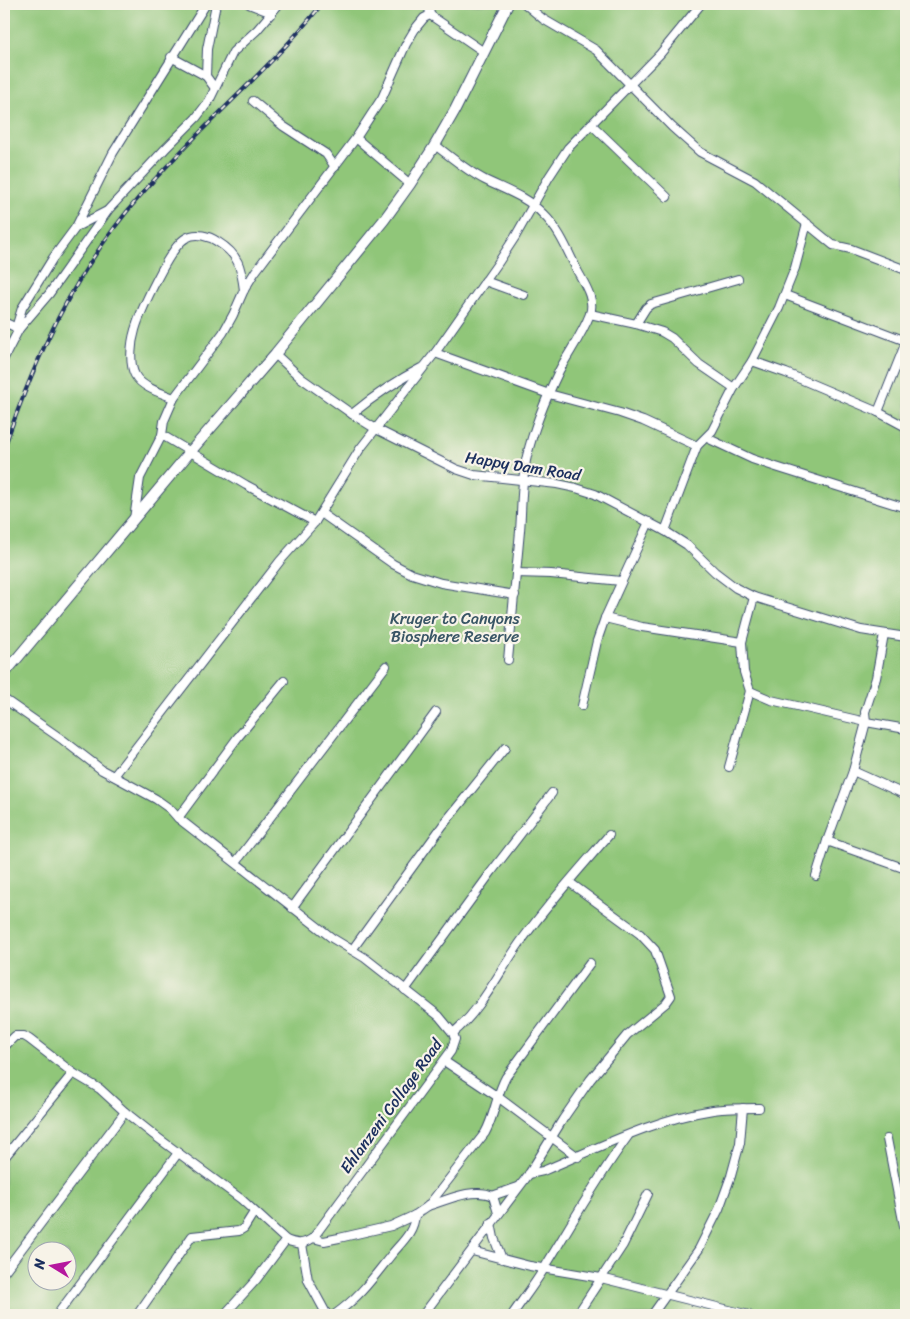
<svg xmlns="http://www.w3.org/2000/svg" width="910" height="1319" viewBox="0 0 910 1319" font-family="Sriracha,sans-serif">
	<style>
		.green { fill: #90c679; stroke: #567a6c; fill-rule: evenodd }
		.lines { fill: none; stroke-linecap: round; stroke-linejoin: round }
		.street-casing { stroke: #3a4a6d; stroke-width: 10 }
		.secondary-casing { stroke: #3a4a6d; stroke-width: 12 }
		.street { stroke: #fff; stroke-width: 8 }
		.secondary { stroke: #fff; stroke-width: 10 }
		.rail-casing { stroke: #1b2f5e; stroke-width: 4 }
		.rail { stroke: #f7f3e8; stroke-width: 2; stroke-dasharray: 5.5; stroke-linecap: butt }
		.labels { text-anchor: middle; dominant-baseline: central; stroke-width: 4.5; stroke-linejoin: round; paint-order: stroke }
		.street-label { font-size: 16px; fill: #1b2f5e; stroke: #f7f3e8 }
		.park-label { font-size: 16px; fill: #385565; stroke: #f7f3e8 }
	</style>
	<rect width="100%" height="100%" fill="#f7f3e8"/>
	<filter id="ink" filterUnits="userSpaceOnUse"><feTurbulence type="fractalNoise" baseFrequency=".02" numOctaves="2"/><feDisplacementMap in="SourceGraphic" scale="10" xChannelSelector="R" yChannelSelector="G"/><feConvolveMatrix kernelMatrix="1 2 1 2 8 2 1 2 1" color-interpolation-filters="sRGB"/></filter>
	<filter id="wash" filterUnits="userSpaceOnUse"><feTurbulence type="fractalNoise" baseFrequency=".0096" numOctaves="4" result="noise"/><feDisplacementMap in="SourceGraphic" scale="20" xChannelSelector="R" yChannelSelector="G"/><feGaussianBlur stdDeviation="1.12" result="paint"/><feColorMatrix in="noise" values="0 0 0 0 0 0 0 0 0 0 0 0 0 0 0 0 0 1.4 0 .05"/><feComposite in="paint" operator="in"/></filter>
	<g filter="url(#wash)">
		<rect width="100%" height="100%" fill="#ebe4c4"/>
		<!-- green -->
		<path class="green" d="M 4,4 L 906,4 L 906,1315 L 4,1315 ZM 38,1252 L 68,1252 L 68,1282 L 38,1282 Z"/>
	</g>
	<g filter="url(#ink)">
		<g class="lines">
			<!-- street casing -->
			<g class="street-casing">
				<g id="street">
					<polyline points="249,4 272,13"/>
					<polyline points="427,4 429,7 430,15"/>
					<polyline points="525,4 543,19 596,50 672,127 700,152 755,181 833,245 851,249 906,270"/>
					<polyline points="171,57 206,76 214,87"/>
					<polyline points="206,76 207,49 216,4"/>
					<polyline points="253,101 283,126 326,154 335,167"/>
					<polyline points="591,124 667,197"/>
					<polyline points="356,138 410,184"/>
					<path d="M 435,145 C 451,157 467,171 485,180 C 505,190 527,197 543,214 C 560,230 568,252 578,272 C 585,285 595,299 590,314 C 582,335 569,352 559,371 C 546,398 534,427 527,456 C 521,480 522,506 520,531 C 516,574 512,617 508,660"/>
					<polyline points="76,227 107,211"/>
					<polyline points="485,281 524,295"/>
					<polyline points="785,295 906,341"/>
					<polyline points="590,314 636,324 662,332 672,338 699,364 734,388"/>
					<polyline points="4,322 19,329"/>
					<polyline points="636,324 646,308 651,304 738,279"/>
					<polyline points="16,328 22,308 53,258 76,227 113,153 206,4"/>
					<polyline points="435,353 549,394 620,413 643,421 697,446"/>
					<polyline points="275,354 301,378 352,414 376,429 456,469 474,475 557,484 576,488 595,494 665,531 687,545 715,572 736,588 754,597 861,630 906,637"/>
					<polyline points="4,358 19,329 49,294 109,209 165,149 196,118 209,101 233,52 257,30 279,4"/>
					<polyline points="752,361 786,373 878,412 906,427"/>
					<path d="M 174,398 C 162,393 142,388 135,375 C 129,364 131,343 135,330 C 140,312 170,246 186,238 C 196,232 209,236 218,242 C 239,255 241,267 244,290"/>
					<polyline points="878,412 906,342"/>
					<path d="M 352,414 C 374,396 396,381 421,368"/>
					<polyline points="162,435 246,485 315,522"/>
					<polyline points="707,438 752,459 776,467 906,508"/>
					<polyline points="321,513 393,564 412,574 441,583 515,595"/>
					<polyline points="134,519 140,478 162,435 164,421 174,398 223,333 233,315 244,290 255,272 356,138 382,98 406,44 415,29 424,18 430,15 484,52"/>
					<polyline points="665,531 697,446 712,431 734,388 752,361 779,308 795,268 807,223"/>
					<polyline points="516,573 551,574 621,581"/>
					<polyline points="605,618 642,627 742,642"/>
					<polyline points="750,691 771,700 866,722 906,729"/>
					<path d="M 4,699 L 63,740 L 102,770 L 156,799 L 170,809 L 178,818 L 332,938 L 365,958 L 439,1016 L 453,1033 L 455,1039 L 451,1051 L 313,1238 C 303,1245 296,1244 286,1240 L 241,1199 L 154,1135 L 125,1112 L 100,1089 L 73,1073 L 29,1039 L 24,1036 L 15,1036 L 4,1047"/>
					<polyline points="582,706 597,641 605,618 649,522"/>
					<polyline points="729,767 750,691 744,672 742,642 754,597"/>
					<polyline points="853,771 906,795"/>
					<polyline points="114,776 280,561 315,522 360,449 435,353 498,263 515,237 549,177 568,148 660,54 701,4"/>
					<polyline points="178,818 238,737 284,681"/>
					<polyline points="827,841 906,869"/>
					<polyline points="236,862 386,666"/>
					<polyline points="816,876 827,841 853,771 866,722 865,712 876,678 884,634"/>
					<polyline points="292,908 436,712"/>
					<polyline points="352,950 443,825 505,748"/>
					<polyline points="405,990 492,871 552,793"/>
					<path d="M 453,1033 C 481,1010 498,974 519,944 C 546,906 578,871 609,835"/>
					<polyline points="444,1061 498,1097 578,1157"/>
					<polyline points="887,1139 906,1236"/>
					<polyline points="4,1158 73,1073"/>
					<path d="M 529,1174 L 543,1171 C 598,1148 654,1119 713,1110 C 728,1108 744,1108 759,1108"/>
					<polyline points="492,1196 518,1187"/>
					<path d="M 428,1206 C 447,1200 474,1187 493,1196 L 498,1213"/>
					<polyline points="491,1223 494,1238 502,1259"/>
					<path d="M 313,1238 L 324,1241 L 339,1238 L 391,1226 L 415,1215 L 428,1206 L 485,1133 C 495,1115 496,1095 506,1077 L 590,963"/>
					<polyline points="302,1244 308,1280 327,1315"/>
					<polyline points="472,1251 530,1266 601,1278 749,1315"/>
					<polyline points="4,1272 125,1112"/>
					<polyline points="57,1315 178,1153"/>
					<polyline points="137,1315 192,1236 239,1231 244,1228 254,1212"/>
					<polyline points="224,1315 256,1280 286,1240"/>
					<path d="M 334,1315 C 361,1296 372,1279 392,1254 C 402,1242 414,1232 415,1215"/>
					<polyline points="423,1315 529,1174 563,1119 590,1080 627,1035 666,1003 671,996 655,950 640,934 569,882"/>
					<path d="M 512,1315 C 523,1299 535,1284 545,1267 C 572,1223 597,1178 628,1136"/>
					<polyline points="577,1315 623,1245 648,1194"/>
					<polyline points="652,1315 699,1249 719,1209 731,1176 740,1143 743,1108"/>
				</g>
			</g>
			<!-- secondary casing -->
			<g class="secondary-casing">
				<polyline id="secondary" points="4,674 190,452 275,354 384,220 410,184 435,145 455,110 508,4"/>
			</g>
			<!-- street -->
			<use href="#street" class="street"/>
			<!-- secondary -->
			<use href="#secondary" class="secondary"/>
			<!-- rail casing -->
			<g class="rail-casing">
				<path id="rail" d="M 4,448 C 37,354 74,272 140,196 C 197,129 267,73 322,4"/>
			</g>
			<!-- rail -->
			<use href="#rail" class="rail"/>
		</g>
	</g>
	<g class="labels">
		<!-- street labels -->
		<g class="street-label">
			<text transform="translate(523 466) rotate(9)">Happy Dam Road</text>
			<text transform="translate(391 1106) rotate(-54)">Ehlanzeni Collage Road</text>
		</g>
		<!-- park labels -->
		<g class="park-label">
			<text x="455" y="618">Kruger to Canyons<tspan x="455" dy="18">Biosphere Reserve</tspan></text>
		</g>
	</g>
	<!-- margin -->
	<rect width="910" height="1319" fill="none" stroke="#f7f3e8" stroke-width="20"/>
	<!-- north arrow -->
	<g transform="translate(52 1266) rotate(280)"><circle r="24" fill="#f7f3e8" stroke="#9fa5b1"/>
	<path d="M0-4L9 19L0 12L-9 19Z" fill="#b5179e"/>
	<text y="-8" font-size="14" font-weight="bold" text-anchor="middle" fill="#1b2f5e">N</text>
	</g>
</svg>
